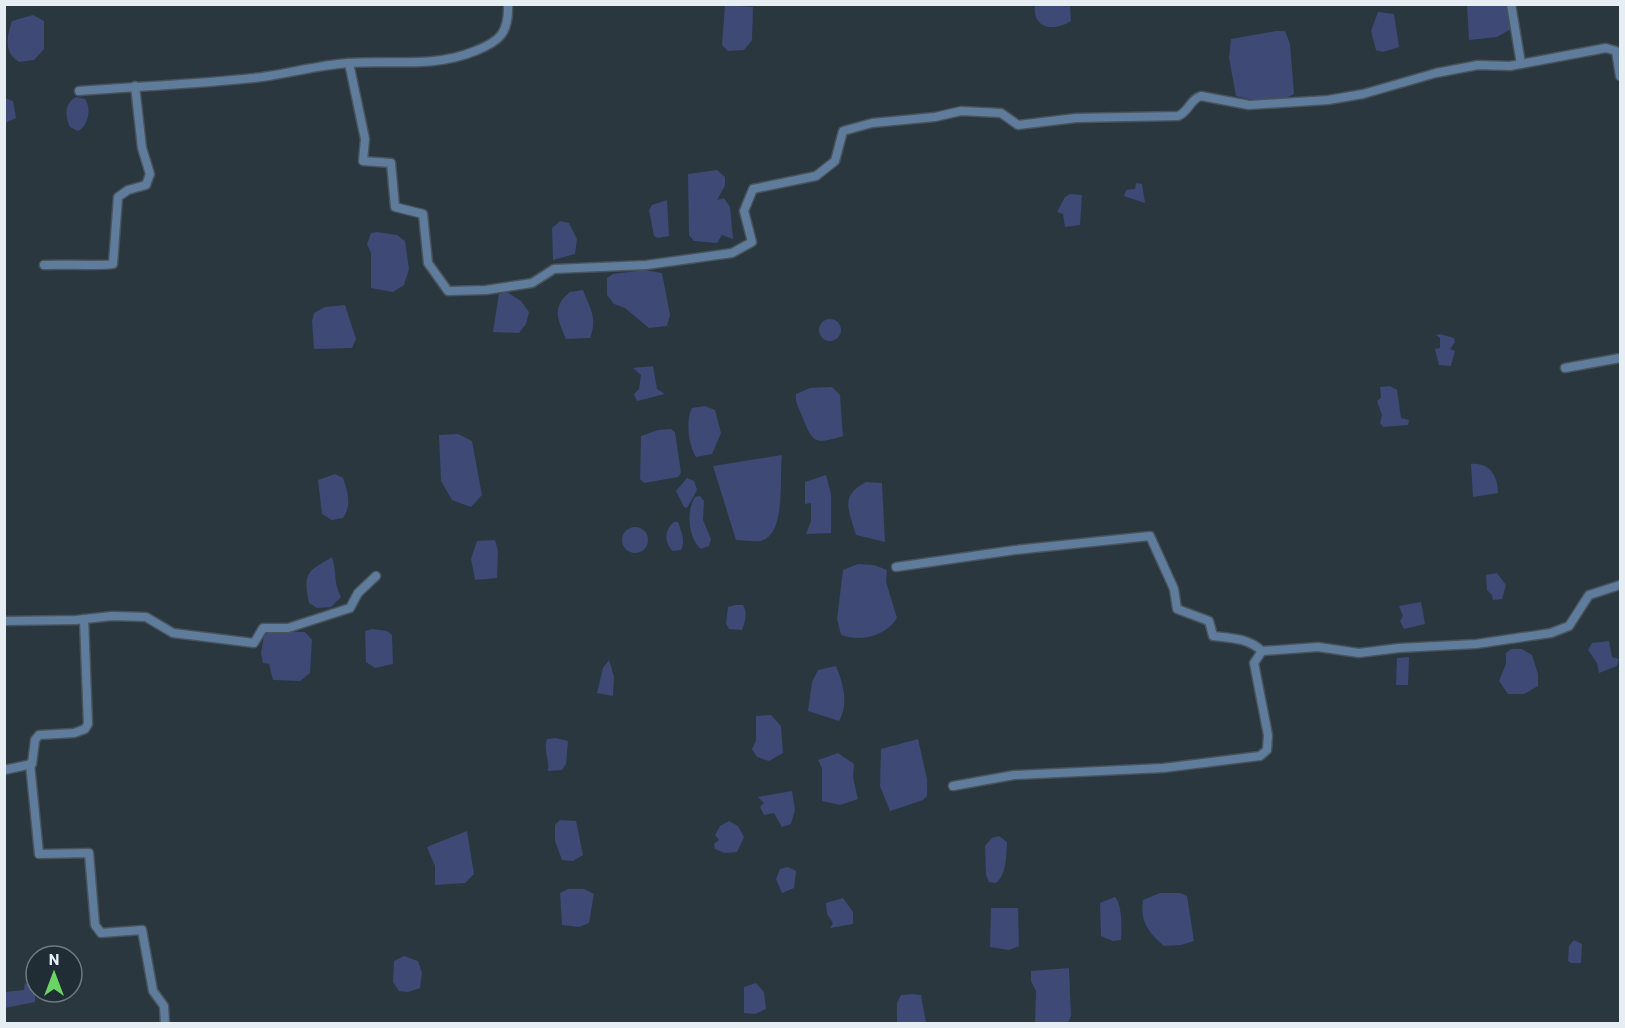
<svg xmlns="http://www.w3.org/2000/svg" width="1625" height="1028" viewBox="0 0 1625 1028" font-family="Barlow,sans-serif">
	<style>
		.water { fill: #3e4975 }
		.lines { fill: none; stroke-linecap: round; stroke-linejoin: round }
		.minor-casing { stroke: #48545c; stroke-width: 11 }
		.minor { stroke: #607c9d; stroke-width: 8 }
	</style>
	<rect width="100%" height="100%" fill="#2a373f"/>
	<!-- water -->
	<g class="water">
		<polygon points="725,5 753,7 752,40 744,50 728,51 722,45"/>
		<path d="M 1035,5 L 1070,5 L 1071,21 C 1054,32 1032,29 1035,5 Z"/>
		<polygon points="1467,5 1507,5 1511,29 1497,37 1469,40"/>
		<polygon points="1378,12 1394,14 1399,47 1383,52 1376,50 1371,31"/>
		<path d="M 33,15 L 44,21 L 44,49 L 34,60 L 19,62 C 3,52 7,36 12,21 Z"/>
		<path d="M 1276,31 L 1285,31 L 1290,44 L 1294,94 C 1277,104 1254,101 1236,96 L 1229,58 L 1231,39 Z"/>
		<path d="M 76,97 L 85,99 C 92,109 88,126 78,131 L 70,127 C 65,116 64,104 76,97 Z"/>
		<polygon points="5,98 13,101 16,118 5,123"/>
		<polygon points="717,170 725,177 725,186 717,200 724,198 730,207 733,239 722,235 717,243 694,241 689,235 688,174"/>
		<polygon points="1136,183 1142,184 1145,203 1124,196 1126,190 1135,189"/>
		<polygon points="1070,194 1082,195 1080,225 1065,227 1063,214 1057,212 1065,197"/>
		<polygon points="667,200 669,236 658,238 654,236 649,210 652,205"/>
		<polygon points="560,221 569,223 577,239 575,254 553,260 552,228"/>
		<polygon points="377,232 397,235 405,241 409,269 404,285 393,292 371,288 371,253 367,244 371,233"/>
		<polygon points="644,270 662,273 670,315 667,326 649,328 625,308 614,304 607,295 607,278 613,274"/>
		<path d="M 583,290 C 590,309 598,318 590,338 L 566,339 C 558,320 551,307 570,292 Z"/>
		<polygon points="507,292 521,301 529,312 526,324 519,333 493,332 499,294"/>
		<polygon points="345,305 356,339 352,348 314,349 312,321 314,313 325,307"/>
		<circle cx="830" cy="330" r="11"/>
		<polygon points="1440,334 1454,338 1455,342 1450,349 1455,351 1451,366 1439,365 1435,349 1440,348 1440,338 1436,335"/>
		<polygon points="653,366 657,389 665,394 637,401 634,394 639,389 641,375 633,368"/>
		<polygon points="1390,386 1397,390 1401,418 1409,420 1408,425 1383,427 1380,423 1382,415 1377,401 1381,398 1380,387"/>
		<path d="M 832,387 L 840,395 L 843,436 C 814,445 813,443 802,416 C 799,408 795,403 796,394 L 810,388 Z"/>
		<path d="M 705,406 L 715,410 L 721,433 L 712,454 L 696,457 C 689,446 685,421 692,408 Z"/>
		<polygon points="671,429 675,432 681,473 678,477 644,483 640,479 641,436 658,430"/>
		<polygon points="458,434 472,441 482,495 471,507 452,500 441,481 439,435"/>
		<path d="M 782,455 C 779,476 787,536 760,541 C 752,542 744,540 736,540 L 713,466 Z"/>
		<path d="M 1471,464 C 1490,462 1498,477 1498,493 L 1473,497 Z"/>
		<path d="M 335,474 L 343,478 C 348,493 352,505 343,518 L 332,520 L 322,514 L 318,480 Z"/>
		<polygon points="826,475 831,494 831,533 806,534 811,521 811,503 805,504 805,482"/>
		<polygon points="687,478 694,481 697,490 687,508 684,507 676,491"/>
		<path d="M 866,482 L 882,483 L 885,542 L 856,535 C 849,510 839,496 866,482 Z"/>
		<path d="M 700,496 L 704,501 L 703,520 L 711,539 L 709,546 L 701,549 C 688,538 686,511 695,497 Z"/>
		<path d="M 674,522 L 678,522 C 681,531 686,541 681,550 L 673,551 C 664,543 664,530 674,522 Z"/>
		<circle cx="635" cy="540" r="13"/>
		<polygon points="495,540 498,551 497,578 475,580 471,559 477,541"/>
		<path d="M 332,557 C 337,571 333,583 341,597 L 331,607 L 317,608 L 309,603 C 303,572 307,572 332,557 Z"/>
		<path d="M 858,564 L 874,565 L 887,570 L 886,582 L 897,618 C 885,637 860,642 841,635 L 837,619 L 843,570 Z"/>
		<polygon points="1497,573 1506,585 1502,599 1493,600 1492,595 1487,590 1486,575"/>
		<polygon points="1421,602 1425,624 1404,629 1400,621 1403,616 1399,606"/>
		<path d="M 735,605 L 743,605 C 748,613 745,622 742,630 L 729,629 L 726,624 L 728,607 Z"/>
		<polygon points="372,629 387,631 392,635 393,664 375,668 366,662 365,631"/>
		<polygon points="270,632 305,632 312,640 310,673 300,681 273,680 269,664 263,663 261,653 264,635"/>
		<polygon points="1609,641 1612,657 1619,659 1617,666 1599,673 1597,663 1588,650 1592,643"/>
		<polygon points="1511,649 1522,649 1532,655 1538,674 1538,686 1524,694 1508,694 1499,681 1506,664 1506,653"/>
		<polygon points="1409,657 1408,685 1396,685 1397,658"/>
		<polygon points="609,660 614,677 613,696 597,693 603,668"/>
		<path d="M 836,666 C 843,683 849,704 839,721 L 808,711 L 812,682 L 818,670 Z"/>
		<polygon points="771,715 781,726 783,753 769,761 757,757 752,749 756,741 756,716"/>
		<path d="M 556,738 L 568,741 L 566,764 L 562,770 L 548,771 C 550,760 543,751 547,739 Z"/>
		<polygon points="918,739 927,779 927,796 923,800 890,811 880,786 881,749"/>
		<polygon points="838,753 854,764 853,777 858,799 840,805 822,801 822,768 818,760"/>
		<polygon points="792,791 795,810 791,824 782,827 774,813 764,815 760,807 764,803 758,797"/>
		<polygon points="560,820 576,821 583,855 573,861 562,860 555,841 555,825"/>
		<polygon points="729,821 738,826 744,837 737,852 725,853 715,849 714,844 719,840 715,835 720,826"/>
		<polygon points="467,831 474,874 465,883 435,885 435,866 427,847"/>
		<path d="M 999,836 L 1007,842 C 1006,856 1007,874 996,883 L 989,882 L 986,875 L 985,846 L 992,838 Z"/>
		<polygon points="788,867 796,871 794,888 782,893 776,879 780,869"/>
		<polygon points="568,889 584,889 594,894 589,923 579,927 562,925 560,893"/>
		<path d="M 1160,893 L 1180,893 L 1187,896 L 1194,941 L 1181,945 L 1164,946 C 1148,932 1140,922 1143,900 Z"/>
		<path d="M 1115,897 C 1122,904 1122,929 1121,940 L 1113,941 L 1101,936 L 1100,903 Z"/>
		<polygon points="843,898 853,912 853,924 830,928 833,923 827,914 826,903"/>
		<polygon points="991,908 1018,908 1019,946 1009,950 990,947"/>
		<polygon points="1574,940 1582,944 1581,963 1571,963 1568,961 1569,946"/>
		<polygon points="404,956 418,961 422,973 420,988 408,992 399,991 393,982 394,961"/>
		<polygon points="1069,968 1071,1016 1068,1023 1035,1023 1036,991 1031,981 1031,971"/>
		<polygon points="25,983 35,988 35,1002 5,1008 5,992 24,990"/>
		<polygon points="756,983 764,992 766,1009 755,1014 744,1013 744,987"/>
		<polygon points="913,994 921,995 926,1023 897,1023 897,1003 901,995"/>
	</g>
	<g class="lines">
		<!-- minor casing -->
		<g class="minor-casing">
			<g id="minor">
				<polyline points="1511,4 1521,64"/>
				<path d="M 349,63 L 365,139 L 363,161 L 391,163 L 395,207 L 423,214 L 428,263 L 448,291 L 486,290 L 532,283 L 554,269 L 646,265 L 732,253 L 752,242 L 744,211 L 753,189 L 816,176 L 835,161 L 843,131 L 872,123 L 935,117 L 961,111 L 1001,113 L 1018,125 L 1076,118 L 1178,116 C 1189,112 1190,99 1201,96 L 1249,105 L 1328,100 L 1363,94 L 1436,73 L 1478,65 L 1510,66 L 1606,48 L 1616,51 L 1620,76"/>
				<path d="M 79,91 C 140,86 201,84 262,77 C 291,73 319,65 348,63 C 391,60 434,68 475,51 C 501,41 509,32 508,4"/>
				<path d="M 44,265 C 55,264 108,266 113,264 L 118,197 L 128,190 L 146,185 L 150,174 L 142,148 L 135,86"/>
				<polyline points="1565,368 1620,358"/>
				<path d="M 896,567 L 1015,550 L 1150,536 L 1174,589 L 1177,609 L 1209,621 L 1213,636 C 1231,638 1248,638 1262,651"/>
				<polyline points="4,621 76,620 112,616 146,617 173,633 254,643 263,628 288,628 350,608 358,593 376,576"/>
				<polyline points="30,764 39,854 89,853 95,925 101,933 142,930 153,991 164,1006 165,1024"/>
				<polyline points="4,770 32,764 35,740 39,735 74,733 85,729 88,724 84,619"/>
				<polyline points="953,786 1014,775 1163,768 1260,756 1267,750 1268,735 1254,663 1262,651 1318,647 1359,653 1399,648 1476,644 1551,633 1569,626 1589,595 1620,585"/>
			</g>
		</g>
		<!-- minor -->
		<use href="#minor" class="minor"/>
	</g>
	<!-- border -->
	<rect width="1625" height="1028" fill="none" stroke="#e6eef4" stroke-width="12"/>
	<!-- north arrow -->
	<g transform="translate(54 974)"><circle r="28" fill="#202d34" stroke="#6f7a81" stroke-width="1.5"/>
	<path d="M0-4.5L10 22L0 15L-10 22Z" fill="#69d464"/>
	<text y="-9" font-size="16" font-weight="bold" text-anchor="middle" fill="#e6eef4">N</text>
	</g>
</svg>
